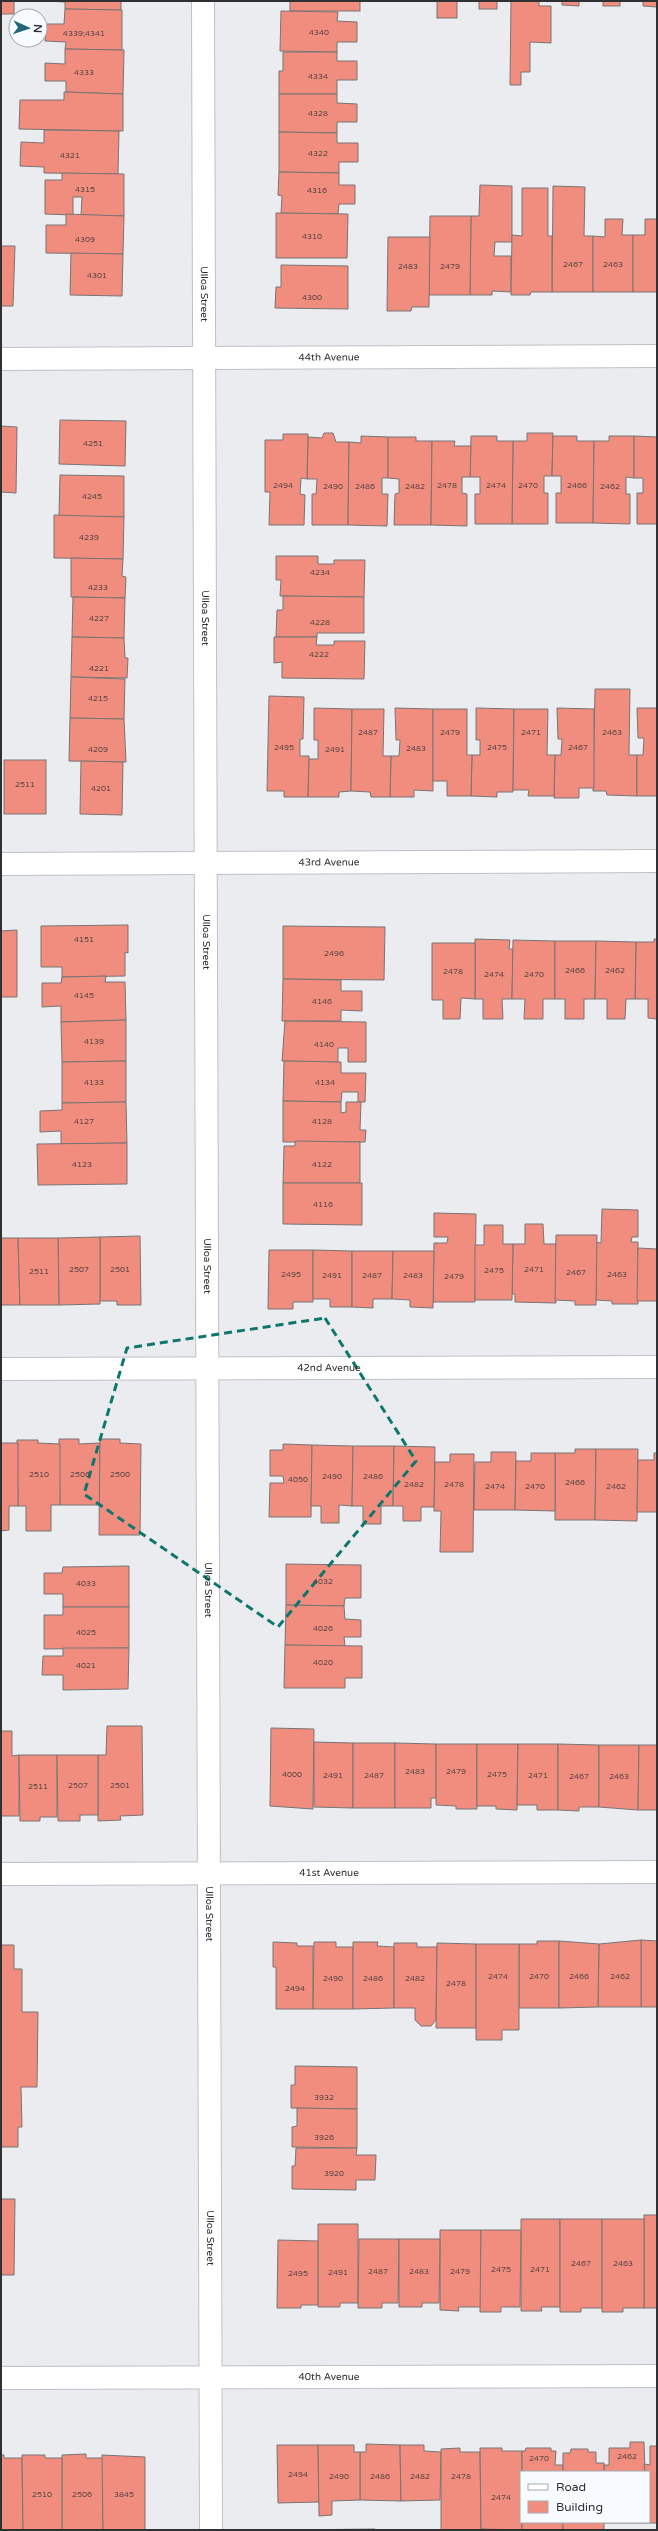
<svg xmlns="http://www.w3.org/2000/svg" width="658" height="2531" viewBox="0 0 658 2531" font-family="'Varela Round',sans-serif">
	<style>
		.building { fill: #f08d7e; stroke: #797474 }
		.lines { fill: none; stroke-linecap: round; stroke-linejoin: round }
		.street-casing { stroke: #bec1c5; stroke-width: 24 }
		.street { stroke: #fff; stroke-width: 22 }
		.marked { fill: none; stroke: #0f766e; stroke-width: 3; stroke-dasharray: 8 5; stroke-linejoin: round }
		.labels { text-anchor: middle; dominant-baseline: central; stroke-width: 4; stroke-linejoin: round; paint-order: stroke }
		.number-label { font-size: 8px; fill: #5f4745 }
		.street-label { font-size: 10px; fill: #2f3032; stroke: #f7fafe }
	</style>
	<rect width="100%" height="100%" fill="#eaecf0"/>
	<!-- building -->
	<g class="building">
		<rect x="1" y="1" width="13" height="13"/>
		<polygon points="47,1 121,1 121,10 65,9 65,2"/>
		<rect x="290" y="1" width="70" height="10"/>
		<rect x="437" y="1" width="20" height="17"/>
		<rect x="479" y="1" width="18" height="8"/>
		<polygon points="511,1 539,1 539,6 551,6 551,43 530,42 530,72 521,72 521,85 510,85"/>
		<polygon points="562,1 579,1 579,6 562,5"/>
		<rect x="603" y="1" width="17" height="5"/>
		<polygon points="643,1 657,1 657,7 643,6"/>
		<polygon points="65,9 122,10 122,50 65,49 66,42 45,41 46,24 64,24"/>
		<polygon points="281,11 338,12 337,21 357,22 357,42 337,42 337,52 280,51"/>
		<polygon points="65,49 124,50 123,94 66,92 66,81 45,81 45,63 65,64"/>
		<polygon points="283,52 337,52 337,61 357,61 357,80 337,80 337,94 279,94 279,71 283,71"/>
		<polygon points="64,92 123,94 123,131 19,129 20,100 64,100"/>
		<polygon points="279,94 337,94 337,103 357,104 357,122 337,122 337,133 279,132"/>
		<polygon points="44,130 119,131 118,174 44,173 44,167 20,166 21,142 44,143"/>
		<polygon points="279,132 337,133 337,143 358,143 358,162 339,162 339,173 279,172"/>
		<polygon points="279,172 339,173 339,185 355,185 355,204 339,204 338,214 281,213 282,196 278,195"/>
		<polygon points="62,173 124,174 124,216 81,215 82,197 73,197 73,215 45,214 45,180 62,180"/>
		<polygon points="480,185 512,186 512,242 495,242 494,256 511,256 511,292 492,291 492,295 470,295 471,216 479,216"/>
		<polygon points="553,186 585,187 584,236 593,236 593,292 552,292"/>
		<polygon points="522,188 548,188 548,236 552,236 552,292 531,292 530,295 511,295 512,235 522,236"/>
		<polygon points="276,213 348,214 347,258 276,258"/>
		<polygon points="66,214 124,216 123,254 46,253 46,225 66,225"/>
		<polygon points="430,216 471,216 470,295 429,295"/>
		<polygon points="605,219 623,219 622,235 633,235 633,292 593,292 593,236 605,237"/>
		<polygon points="645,219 657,219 657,292 633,292 633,235 645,235"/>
		<polygon points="388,237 430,237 429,307 412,307 411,311 387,311"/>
		<polygon points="1,246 15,246 13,306 1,306"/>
		<polygon points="71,253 123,254 122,296 70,295"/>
		<polygon points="281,265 348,266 348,309 275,308 276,287 281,287"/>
		<polygon points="60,420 126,421 125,466 59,464"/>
		<polygon points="1,426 17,427 16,493 1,492"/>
		<polygon points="324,433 333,433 336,442 349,442 348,525 312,525 312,494 316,494 317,479 307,479 308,437 322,438"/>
		<polygon points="527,433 553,433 552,476 544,476 544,493 548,493 548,524 512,524 513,441 527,441"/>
		<polygon points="283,434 308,434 307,479 301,478 300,494 305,495 304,525 269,525 270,492 265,492 265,440 283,440"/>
		<polygon points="361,436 388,437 388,478 382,478 382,494 388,494 387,526 348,525 349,442 361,443"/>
		<polygon points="471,436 497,436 497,441 513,441 512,524 475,524 475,494 480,494 480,477 470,477"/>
		<polygon points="553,436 577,436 577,441 594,441 593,523 556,523 556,493 561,493 561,476 552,476"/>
		<polygon points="609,436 634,436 634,478 626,477 626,494 630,494 630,524 593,523 594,441 609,441"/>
		<polygon points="634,436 657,437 657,524 637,524 637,493 643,493 643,478 634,478"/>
		<polygon points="388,437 416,437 416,441 432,441 431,525 394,525 395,494 399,493 399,479 388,478"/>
		<polygon points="432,441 455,441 454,446 471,446 470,477 462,477 462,493 467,494 467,526 431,525"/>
		<polygon points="60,475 124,476 124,517 59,516"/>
		<polygon points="54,515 124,517 123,559 54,558"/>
		<polygon points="276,556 318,556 318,564 334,564 334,560 365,560 364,597 280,596 281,580 276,580"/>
		<polygon points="71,558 123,559 122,576 126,577 125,598 71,597"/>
		<polygon points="283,596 364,597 364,633 317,633 317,637 276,637 277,610 283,610"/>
		<polygon points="73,597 125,598 124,638 72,637"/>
		<polygon points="72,637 124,638 125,658 128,658 127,678 71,677"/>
		<polygon points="274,637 317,637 316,645 334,645 334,641 365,641 364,679 282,678 282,662 274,663"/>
		<polygon points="71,677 125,679 124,719 70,718"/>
		<polygon points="595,689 630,689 629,755 637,755 637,796 607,795 606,791 593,791"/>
		<polygon points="269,696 304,697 303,739 300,739 300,756 309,756 308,797 284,797 284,791 267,791"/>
		<polygon points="314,708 352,709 351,791 339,792 339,797 308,797 309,759 318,759 318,740 314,740"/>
		<polygon points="395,708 433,709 433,791 414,790 414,797 390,797 391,756 399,756 400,740 396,740"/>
		<polygon points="476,708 514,709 513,792 497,792 497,797 471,796 472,755 480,755 480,740 476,740"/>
		<polygon points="557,708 594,709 594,788 579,788 579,798 554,798 555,755 561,755 562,739 558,739"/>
		<polygon points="637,708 657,708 657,796 637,796 637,755 643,755 644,738 638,738"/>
		<polygon points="352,709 384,709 383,756 391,756 390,797 371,797 370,792 351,791"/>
		<polygon points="433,709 467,709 467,755 472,755 471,796 447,796 447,781 433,781"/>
		<polygon points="514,709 548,709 547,755 555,755 554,796 528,796 529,790 513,790"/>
		<polygon points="70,718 124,719 126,762 69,761"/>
		<rect x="4" y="760" width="42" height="54"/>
		<polygon points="81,761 123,762 122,815 80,814"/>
		<polygon points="128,925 128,953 125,952 125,976 62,977 62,967 41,967 41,926"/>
		<polygon points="283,926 385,927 384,980 283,979"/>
		<polygon points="17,930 17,997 1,997 1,931"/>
		<polygon points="475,939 510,940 509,949 513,949 512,999 502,999 503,1019 483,1019 483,999 475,999"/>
		<polygon points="654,939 657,939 657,1019 648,1018 648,999 635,999 636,942 654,942"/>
		<polygon points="513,940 555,941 555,999 543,999 543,1019 524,1019 525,999 512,999"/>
		<polygon points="555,941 596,941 595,999 584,999 584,1019 565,1019 565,999 555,999"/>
		<polygon points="596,941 636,942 635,999 626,999 625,1019 607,1019 607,999 595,999"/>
		<polygon points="432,943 475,943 475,999 461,998 460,1019 443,1019 443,1000 432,1000"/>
		<polygon points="106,976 105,982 125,982 126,1020 61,1022 61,1006 42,1007 42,983 61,983 62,977"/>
		<polygon points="283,979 341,980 341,991 362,991 362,1011 341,1010 341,1021 282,1021"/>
		<polygon points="126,1020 126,1061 62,1062 61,1022"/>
		<polygon points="285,1021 366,1022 366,1062 348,1062 348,1048 338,1048 338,1062 282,1061"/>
		<polygon points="126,1061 126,1102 62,1103 62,1062"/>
		<polygon points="284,1061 341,1062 341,1073 366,1073 365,1102 358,1102 358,1092 342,1092 341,1102 283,1101"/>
		<polygon points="283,1101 341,1102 341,1113 346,1112 346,1102 361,1102 360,1130 366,1130 365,1142 283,1142"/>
		<polygon points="126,1102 127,1143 61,1144 61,1131 40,1132 40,1111 62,1110 62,1103"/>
		<polygon points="295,1141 360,1142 360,1183 283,1183 284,1146 295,1146"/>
		<polygon points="127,1143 127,1184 38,1185 37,1144"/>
		<polygon points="283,1183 362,1183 362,1225 283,1224"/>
		<polygon points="602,1209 638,1210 638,1237 632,1237 631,1242 638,1242 638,1304 612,1304 612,1301 596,1300 596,1242 601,1243"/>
		<polygon points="434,1213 476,1214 475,1302 433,1302 434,1243 447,1243 448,1237 434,1237"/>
		<polygon points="525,1224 543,1224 544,1244 556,1244 556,1303 515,1302 515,1294 512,1294 513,1244 525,1244"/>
		<polygon points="484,1225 503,1225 503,1244 513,1244 512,1300 475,1300 475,1245 484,1245"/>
		<polygon points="556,1235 597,1235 596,1305 575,1305 575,1301 555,1300"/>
		<polygon points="140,1236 141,1305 117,1305 117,1301 100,1301 100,1237"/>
		<polygon points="100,1237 100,1304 59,1305 58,1238"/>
		<polygon points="1,1238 18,1238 20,1305 1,1305"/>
		<polygon points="18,1238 58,1238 59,1305 20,1305"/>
		<polygon points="638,1248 657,1249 657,1301 637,1301"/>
		<polygon points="269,1250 313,1250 313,1302 293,1302 293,1309 268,1309"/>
		<polygon points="313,1250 352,1251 352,1307 330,1307 330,1299 313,1299"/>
		<polygon points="352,1251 393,1251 392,1299 373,1299 373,1308 352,1307"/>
		<polygon points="393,1251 434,1251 433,1308 410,1307 410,1300 392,1299"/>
		<polygon points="59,1439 79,1439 79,1444 100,1443 100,1505 60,1505"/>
		<polygon points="100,1439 120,1439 120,1443 141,1444 140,1535 99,1535"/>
		<polygon points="17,1440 38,1440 38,1443 60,1444 60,1505 51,1505 51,1531 26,1531 26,1506 18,1506"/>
		<polygon points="1,1443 18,1443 18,1506 9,1506 9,1530 1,1531"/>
		<polygon points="283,1444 312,1445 311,1517 269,1517 270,1483 284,1483 283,1476 270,1476 270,1450 283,1450"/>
		<polygon points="312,1445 353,1446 352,1506 339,1505 339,1523 321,1523 321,1506 311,1506"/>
		<polygon points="353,1446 394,1446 393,1506 381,1506 381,1524 363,1524 363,1506 352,1506"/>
		<polygon points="394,1446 435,1447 434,1507 421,1507 421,1521 403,1521 403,1506 393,1506"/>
		<polygon points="575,1449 596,1449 595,1520 555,1520 555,1453 575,1453"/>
		<polygon points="596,1449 638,1449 637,1521 595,1520"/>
		<polygon points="491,1452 516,1452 515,1510 474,1510 475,1462 491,1462"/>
		<polygon points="531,1453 555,1453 555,1511 515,1510 516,1461 531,1461"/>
		<polygon points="654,1453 657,1453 657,1512 637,1512 638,1460 654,1460"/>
		<polygon points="450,1454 474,1454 473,1552 440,1552 441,1511 434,1511 435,1462 450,1462"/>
		<polygon points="286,1564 361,1565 361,1598 345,1598 344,1606 286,1605"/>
		<polygon points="129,1566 129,1607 63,1607 63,1594 44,1594 44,1573 62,1573 63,1567"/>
		<polygon points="286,1605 344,1606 345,1619 361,1620 361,1637 344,1637 345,1646 285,1645"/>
		<polygon points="63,1607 129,1607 129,1648 44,1649 44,1615 63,1615"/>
		<polygon points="285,1645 362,1646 362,1678 345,1678 345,1688 284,1688"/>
		<polygon points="63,1648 129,1648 128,1689 63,1690 63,1675 42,1675 43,1656 63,1656"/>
		<polygon points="107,1726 142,1726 143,1815 120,1816 121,1820 98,1821 98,1755 106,1755"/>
		<polygon points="271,1728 314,1729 313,1809 270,1806"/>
		<polygon points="1,1731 12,1731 12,1756 19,1755 19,1816 1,1816"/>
		<polygon points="314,1742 353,1743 353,1808 314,1807"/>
		<rect x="353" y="1743" width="42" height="65"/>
		<polygon points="395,1743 436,1744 436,1798 431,1798 431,1808 395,1808"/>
		<polygon points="436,1744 477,1744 477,1809 456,1809 456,1806 436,1805"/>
		<polygon points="477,1744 518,1744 517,1810 496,1809 496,1806 477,1806"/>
		<polygon points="518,1744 558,1744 558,1810 537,1810 537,1805 517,1805"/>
		<polygon points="558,1744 599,1745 599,1807 579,1807 579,1811 558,1810"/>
		<polygon points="599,1745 639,1745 638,1810 599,1807"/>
		<polygon points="639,1745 657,1745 657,1810 638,1810"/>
		<polygon points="19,1755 57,1755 57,1817 40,1817 40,1821 20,1821"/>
		<polygon points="57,1755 98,1755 98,1815 80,1815 80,1821 58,1821"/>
		<polygon points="641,1940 657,1941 657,2007 641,2007"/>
		<polygon points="641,1940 641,2007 598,2007 599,1944"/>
		<polygon points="537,1941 559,1941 559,2008 519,2008 519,1944 537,1944"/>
		<polygon points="559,1941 599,1944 598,2007 559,2008"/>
		<polygon points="273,1942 297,1943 297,1946 313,1946 313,2009 276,2009 276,1967 273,1967"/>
		<polygon points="314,1942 336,1942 336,1947 353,1947 353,2009 313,2009"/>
		<polygon points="353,1942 378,1942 377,1946 394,1947 394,2008 353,2009"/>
		<polygon points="394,1943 417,1943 417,1947 437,1947 436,2020 431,2026 421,2026 415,2020 415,2008 394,2008"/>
		<polygon points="437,1943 476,1944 476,2028 436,2028"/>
		<polygon points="476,1944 519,1944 519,2030 502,2030 502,2040 476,2040"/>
		<polygon points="1,1945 14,1945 14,1969 22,1969 22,2012 38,2012 37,2087 21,2087 22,2127 18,2127 18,2147 1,2147"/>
		<polygon points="295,2066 357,2067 357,2109 291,2108 291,2085 295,2085"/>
		<polygon points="297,2108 357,2109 357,2148 292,2147 292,2127 297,2126"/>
		<polygon points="296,2148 357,2148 356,2155 376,2155 375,2180 356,2180 356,2190 292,2189 292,2166 295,2166"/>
		<polygon points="1,2199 15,2199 14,2275 1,2275"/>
		<rect x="644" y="2215" width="13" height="93"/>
		<polygon points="521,2219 560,2219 560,2307 541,2307 542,2311 521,2311"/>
		<polygon points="560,2219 602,2219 602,2308 581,2308 581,2312 560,2312"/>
		<polygon points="602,2219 644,2219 644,2308 623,2308 623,2312 602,2312"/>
		<polygon points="318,2224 358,2224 358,2303 340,2303 340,2307 318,2307"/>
		<polygon points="440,2230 481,2230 481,2307 458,2307 459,2311 440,2310"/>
		<polygon points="481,2230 521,2230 520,2307 501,2307 501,2312 480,2312"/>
		<polygon points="359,2239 399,2239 398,2303 382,2303 382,2308 358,2308"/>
		<polygon points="399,2239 440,2239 439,2303 422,2303 422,2307 399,2307"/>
		<polygon points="278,2240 318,2241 318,2305 301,2305 301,2308 277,2308"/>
		<polygon points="630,2442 644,2442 645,2472 604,2472 604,2465 609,2465 609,2448 630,2448"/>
		<polygon points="366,2444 400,2445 401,2501 360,2500 360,2452 366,2452"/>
		<polygon points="277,2445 318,2445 319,2502 278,2503"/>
		<polygon points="318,2445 354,2445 354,2452 360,2452 360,2500 332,2501 332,2515 319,2516"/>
		<polygon points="400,2445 424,2445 424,2451 441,2452 440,2500 401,2501"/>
		<polygon points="650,2446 657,2446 657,2523 645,2523 649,2522 649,2472 645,2472 644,2464 650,2465"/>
		<polygon points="460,2448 460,2452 480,2452 481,2530 441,2530 441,2449"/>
		<polygon points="480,2448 502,2448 502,2451 522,2451 522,2530 481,2529"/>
		<polygon points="526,2448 551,2448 551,2451 556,2451 555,2465 563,2465 563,2472 522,2472 522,2451 525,2451"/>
		<polygon points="571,2449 588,2449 588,2452 596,2452 596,2463 604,2463 604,2472 563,2472 563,2453 570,2453"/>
		<polygon points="86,2454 86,2458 103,2458 103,2530 62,2530 62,2455"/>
		<polygon points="1,2455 4,2455 4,2458 22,2458 23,2530 1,2530"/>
		<polygon points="22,2455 45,2455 45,2458 62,2458 62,2530 23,2530"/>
		<polygon points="102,2455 145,2457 145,2530 103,2530"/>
		<rect x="522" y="2522" width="41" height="8"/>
		<rect x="563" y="2522" width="41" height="8"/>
		<rect x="604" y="2522" width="41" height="1"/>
		<polygon points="375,2529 375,2530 289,2530"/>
	</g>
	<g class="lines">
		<!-- street casing -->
		<g class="street-casing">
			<g id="street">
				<path id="s1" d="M 203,1 L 211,2530"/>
				<path id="s2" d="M 1,359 L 657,356"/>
				<path id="s3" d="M 1,864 L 657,861"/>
				<path id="s4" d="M 1,1369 L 657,1367"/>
				<path id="s5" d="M 1,1874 L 657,1872"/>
				<path id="s6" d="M 1,2378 L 657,2376"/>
			</g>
		</g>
		<!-- street -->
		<use href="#street" class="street"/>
	</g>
	<!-- marked area -->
	<path class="marked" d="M 325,1318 L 416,1461 L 278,1627 L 84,1494 L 127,1348 Z"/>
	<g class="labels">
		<!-- number labels -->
		<g class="number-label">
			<text x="319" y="32">4340</text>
			<text x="84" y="33">4339;4341</text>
			<text x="84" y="72">4333</text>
			<text x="318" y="76">4334</text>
			<text x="318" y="113">4328</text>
			<text x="318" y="153">4322</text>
			<text x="70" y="155">4321</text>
			<text x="85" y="189">4315</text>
			<text x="317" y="190">4316</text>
			<text x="312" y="236">4310</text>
			<text x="85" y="239">4309</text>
			<text x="573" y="264">2467</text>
			<text x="613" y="264">2463</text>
			<text x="408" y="266">2483</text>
			<text x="450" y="266">2479</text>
			<text x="97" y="275">4301</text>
			<text x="312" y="297">4300</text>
			<text x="93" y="443">4251</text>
			<text x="283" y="485">2494</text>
			<text x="447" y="485">2478</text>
			<text x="496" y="485">2474</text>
			<text x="528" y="485">2470</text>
			<text x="577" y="485">2466</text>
			<text x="333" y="486">2490</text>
			<text x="365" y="486">2486</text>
			<text x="415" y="486">2482</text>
			<text x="610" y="486">2462</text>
			<text x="92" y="496">4245</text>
			<text x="89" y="537">4239</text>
			<text x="320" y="572">4234</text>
			<text x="98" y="587">4233</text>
			<text x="99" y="618">4227</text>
			<text x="320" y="622">4228</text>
			<text x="319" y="654">4222</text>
			<text x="99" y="668">4221</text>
			<text x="98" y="698">4215</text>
			<text x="368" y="732">2487</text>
			<text x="450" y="732">2479</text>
			<text x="531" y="732">2471</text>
			<text x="612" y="732">2463</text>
			<text x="284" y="747">2495</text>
			<text x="497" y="747">2475</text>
			<text x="578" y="747">2467</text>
			<text x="416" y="748">2483</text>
			<text x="98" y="749">4209</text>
			<text x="335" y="749">2491</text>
			<text x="25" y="784">2511</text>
			<text x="101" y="788">4201</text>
			<text x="84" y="939">4151</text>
			<text x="334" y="953">2496</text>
			<text x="575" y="970">2466</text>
			<text x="615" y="970">2462</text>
			<text x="453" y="971">2478</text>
			<text x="494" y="974">2474</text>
			<text x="534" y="974">2470</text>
			<text x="84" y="995">4145</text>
			<text x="322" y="1001">4146</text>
			<text x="94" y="1041">4139</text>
			<text x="324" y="1044">4140</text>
			<text x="94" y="1082">4133</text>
			<text x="325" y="1082">4134</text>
			<text x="84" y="1121">4127</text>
			<text x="322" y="1121">4128</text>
			<text x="82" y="1164">4123</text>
			<text x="322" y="1164">4122</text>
			<text x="323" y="1204">4116</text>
			<text x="79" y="1269">2507</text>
			<text x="120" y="1269">2501</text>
			<text x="534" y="1269">2471</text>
			<text x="494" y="1270">2475</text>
			<text x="39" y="1271">2511</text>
			<text x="576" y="1272">2467</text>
			<text x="291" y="1274">2495</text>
			<text x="617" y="1274">2463</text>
			<text x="332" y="1275">2491</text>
			<text x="372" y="1275">2487</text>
			<text x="413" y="1275">2483</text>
			<text x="454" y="1276">2479</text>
			<text x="39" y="1474">2510</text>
			<text x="80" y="1474">2506</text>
			<text x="120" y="1474">2500</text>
			<text x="332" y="1476">2490</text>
			<text x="373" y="1476">2486</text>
			<text x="298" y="1479">4050</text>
			<text x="575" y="1482">2466</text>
			<text x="414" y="1484">2482</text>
			<text x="454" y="1484">2478</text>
			<text x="495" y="1486">2474</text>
			<text x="535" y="1486">2470</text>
			<text x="616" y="1486">2462</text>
			<text x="323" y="1581">4032</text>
			<text x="86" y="1583">4033</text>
			<text x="323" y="1628">4026</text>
			<text x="86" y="1632">4025</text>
			<text x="323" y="1662">4020</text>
			<text x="86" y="1665">4021</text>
			<text x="415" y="1771">2483</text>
			<text x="456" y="1771">2479</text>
			<text x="292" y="1774">4000</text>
			<text x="497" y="1774">2475</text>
			<text x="333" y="1775">2491</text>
			<text x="374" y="1775">2487</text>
			<text x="538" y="1775">2471</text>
			<text x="579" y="1776">2467</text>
			<text x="619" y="1776">2463</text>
			<text x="78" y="1785">2507</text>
			<text x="120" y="1785">2501</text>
			<text x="38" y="1786">2511</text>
			<text x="498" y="1976">2474</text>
			<text x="539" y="1976">2470</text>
			<text x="579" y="1976">2466</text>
			<text x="620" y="1976">2462</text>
			<text x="333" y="1978">2490</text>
			<text x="373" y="1978">2486</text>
			<text x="415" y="1978">2482</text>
			<text x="456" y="1983">2478</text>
			<text x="295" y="1988">2494</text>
			<text x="324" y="2097">3932</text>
			<text x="324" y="2137">3926</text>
			<text x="334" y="2173">3920</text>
			<text x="581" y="2263">2467</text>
			<text x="623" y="2263">2463</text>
			<text x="501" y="2269">2475</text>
			<text x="540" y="2269">2471</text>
			<text x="378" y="2271">2487</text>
			<text x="419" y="2271">2483</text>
			<text x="460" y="2271">2479</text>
			<text x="338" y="2272">2491</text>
			<text x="298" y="2273">2495</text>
			<text x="627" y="2456">2462</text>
			<text x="539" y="2458">2470</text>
			<text x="298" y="2474">2494</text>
			<text x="339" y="2476">2490</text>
			<text x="380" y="2476">2486</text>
			<text x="420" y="2476">2482</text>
			<text x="461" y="2476">2478</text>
			<text x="42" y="2494">2510</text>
			<text x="82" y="2494">2506</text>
			<text x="124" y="2494">3845</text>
			<text x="501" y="2497">2474</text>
		</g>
		<!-- street labels -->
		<g class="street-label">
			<text stroke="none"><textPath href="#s1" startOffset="293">Ulloa Street</textPath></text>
			<text stroke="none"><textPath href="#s2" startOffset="328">44th Avenue</textPath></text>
			<text stroke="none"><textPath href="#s1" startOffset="617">Ulloa Street</textPath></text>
			<text stroke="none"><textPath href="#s3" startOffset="328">43rd Avenue</textPath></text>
			<text stroke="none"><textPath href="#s1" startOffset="941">Ulloa Street</textPath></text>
			<text stroke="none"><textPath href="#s1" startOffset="1265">Ulloa Street</textPath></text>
			<text stroke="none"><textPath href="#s4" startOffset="328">42nd Avenue</textPath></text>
			<text stroke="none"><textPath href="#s1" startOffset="1589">Ulloa Street</textPath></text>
			<text stroke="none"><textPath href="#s5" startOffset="328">41st Avenue</textPath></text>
			<text stroke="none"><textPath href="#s1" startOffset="1913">Ulloa Street</textPath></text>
			<text stroke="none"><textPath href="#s1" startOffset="2237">Ulloa Street</textPath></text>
			<text stroke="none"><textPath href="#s6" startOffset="328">40th Avenue</textPath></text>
		</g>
	</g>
	<!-- border -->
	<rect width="658" height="2531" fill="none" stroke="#2f3032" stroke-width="4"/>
	<!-- legend -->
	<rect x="520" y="2471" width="130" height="52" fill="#f7fafe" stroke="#a7a9ac"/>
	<rect x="528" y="2484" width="20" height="6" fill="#ffffff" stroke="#a7a9ac"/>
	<text x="556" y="2491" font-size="12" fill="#2f3032">Road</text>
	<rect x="528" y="2501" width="20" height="12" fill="#f08d7e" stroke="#a7a9ac"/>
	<text x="556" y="2511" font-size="12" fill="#2f3032">Building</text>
	<!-- north arrow -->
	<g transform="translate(28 28) rotate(93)"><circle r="19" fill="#f7fafe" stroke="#a7a9ac"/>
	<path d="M0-3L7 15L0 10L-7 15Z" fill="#226778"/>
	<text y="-6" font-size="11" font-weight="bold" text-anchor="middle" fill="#2f3032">N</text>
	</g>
</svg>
